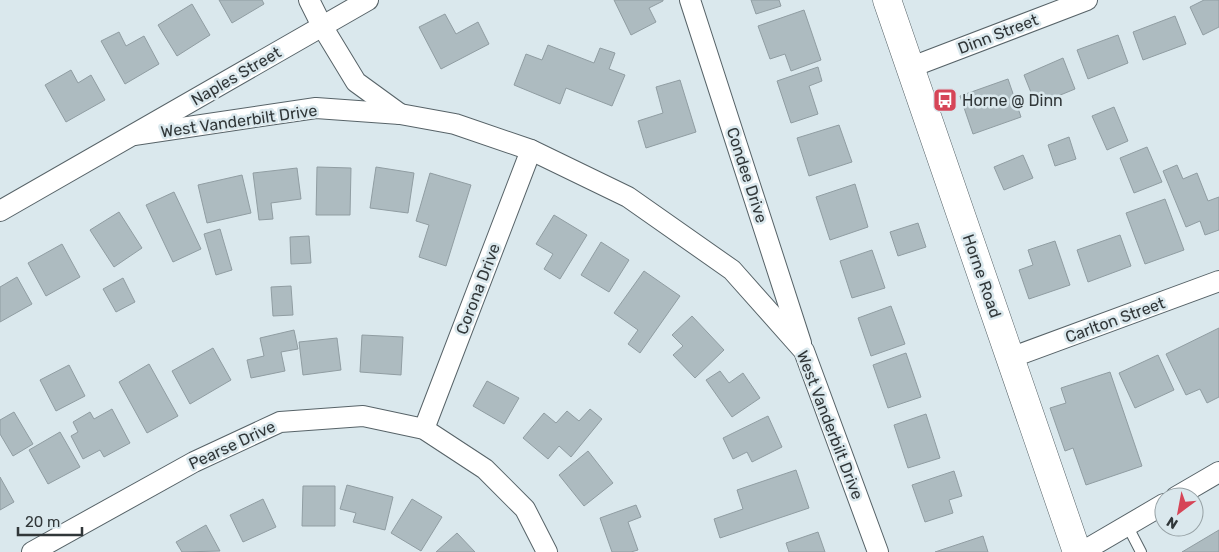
<svg xmlns="http://www.w3.org/2000/svg" width="1219" height="552" viewBox="0 0 1219 552" font-family="Rubik,sans-serif">
	<style>
		.building { fill: #adbbc0; stroke: #909da2 }
		.lines { fill: none; stroke-linecap: round; stroke-linejoin: round }
		.lane-casing { stroke: #576368; stroke-width: 12 }
		.street-casing { stroke: #576368; stroke-width: 22 }
		.secondary-casing { stroke: #576368; stroke-width: 29 }
		.lane { stroke: #fff; stroke-width: 10 }
		.street { stroke: #fff; stroke-width: 20 }
		.secondary { stroke: #fff; stroke-width: 28 }
		.labels { text-anchor: middle; dominant-baseline: central; stroke-width: 5; stroke-linejoin: round; paint-order: stroke }
		.street-label { font-size: 16px; fill: #313739; stroke: #dae8ed }
		.poi-label { font-size: 16px; fill: #313739; stroke: #dae8ed; text-anchor: start }
	</style>
	<rect width="100%" height="100%" fill="#dae8ed"/>
	<!-- building -->
	<g class="building">
		<polygon points="219,0 262,0 264,4 232,23"/>
		<polygon points="614,0 663,0 663,1 649,8 656,22 631,35"/>
		<polygon points="751,0 779,0 781,6 756,14"/>
		<polygon points="1204,0 1219,0 1219,27 1203,35 1190,7"/>
		<polygon points="192,4 210,35 177,56 158,25"/>
		<polygon points="804,10 821,60 791,71 785,54 770,59 758,26"/>
		<polygon points="445,14 456,34 478,22 489,44 441,69 419,27"/>
		<polygon points="1175,16 1186,44 1143,60 1133,32"/>
		<polygon points="119,32 126,46 144,36 159,64 125,84 101,41"/>
		<polygon points="1118,35 1128,63 1088,79 1077,50"/>
		<polygon points="548,45 594,63 600,48 615,53 609,69 625,75 612,106 566,88 560,104 514,85 526,54 542,60"/>
		<polygon points="1063,58 1075,89 1036,105 1024,75"/>
		<polygon points="818,67 822,81 809,86 818,114 791,123 777,81"/>
		<polygon points="71,70 78,83 91,75 105,100 66,122 45,85"/>
		<polygon points="1008,79 1021,117 973,134 960,96"/>
		<polygon points="680,80 696,132 646,148 638,121 663,113 656,87"/>
		<polygon points="1114,107 1128,141 1107,150 1092,116"/>
		<polygon points="839,125 852,162 809,176 797,138"/>
		<polygon points="1069,137 1076,159 1055,166 1048,145"/>
		<polygon points="1147,147 1162,182 1134,193 1120,158"/>
		<polygon points="1023,155 1033,178 1004,190 994,167"/>
		<polygon points="1177,165 1183,179 1197,173 1208,201 1219,197 1219,230 1205,235 1200,221 1186,227 1163,171"/>
		<polygon points="317,167 351,168 350,215 316,215"/>
		<polygon points="376,167 414,173 408,213 370,208"/>
		<polygon points="297,168 301,199 271,203 273,219 259,220 253,173"/>
		<polygon points="430,173 471,185 446,266 419,257 429,225 416,221"/>
		<polygon points="242,175 251,213 207,223 198,185"/>
		<polygon points="855,184 868,227 830,240 816,197"/>
		<polygon points="174,192 201,249 173,262 146,205"/>
		<polygon points="1165,199 1184,250 1145,264 1126,213"/>
		<polygon points="119,212 142,248 114,267 90,230"/>
		<polygon points="554,215 587,235 560,279 544,269 553,254 536,244"/>
		<polygon points="918,223 926,247 898,256 890,232"/>
		<polygon points="220,229 232,270 216,275 204,234"/>
		<polygon points="1120,235 1131,266 1088,282 1077,250"/>
		<polygon points="309,236 311,263 291,264 290,237"/>
		<polygon points="1055,241 1070,285 1029,299 1019,270 1033,265 1028,250"/>
		<polygon points="601,242 629,260 609,292 581,275"/>
		<polygon points="62,244 80,277 46,296 28,263"/>
		<polygon points="872,250 885,288 852,298 840,261"/>
		<polygon points="644,271 680,296 640,353 628,344 638,330 614,313"/>
		<polygon points="17,277 32,304 0,322 0,287"/>
		<polygon points="123,278 135,302 116,312 103,289"/>
		<polygon points="291,286 293,315 273,316 271,287"/>
		<polygon points="891,306 905,344 871,356 858,318"/>
		<polygon points="692,316 724,350 695,378 673,355 683,346 672,335"/>
		<polygon points="1219,328 1219,397 1207,403 1200,389 1186,395 1166,354"/>
		<polygon points="294,330 298,349 281,352 285,371 251,378 247,360 264,356 260,338"/>
		<polygon points="362,335 403,337 401,375 360,372"/>
		<polygon points="337,338 341,370 303,375 299,342"/>
		<polygon points="213,348 231,380 190,404 172,371"/>
		<polygon points="906,353 921,397 888,408 873,365"/>
		<polygon points="1158,355 1174,390 1135,408 1119,373"/>
		<polygon points="149,364 178,416 147,433 119,382"/>
		<polygon points="69,365 85,396 56,411 40,380"/>
		<polygon points="720,371 729,383 743,373 760,398 732,417 706,380"/>
		<polygon points="1110,372 1142,466 1086,485 1073,448 1065,451 1050,408 1066,403 1061,388"/>
		<polygon points="487,381 519,398 504,424 473,406"/>
		<polygon points="112,409 130,443 104,457 100,450 83,459 71,436 78,432 73,422 90,412 94,419"/>
		<polygon points="590,409 602,419 571,457 559,446 548,459 523,438 544,413 556,423 567,411 579,421"/>
		<polygon points="14,412 33,444 13,456 0,434 0,420"/>
		<polygon points="926,414 940,458 908,468 894,425"/>
		<polygon points="768,416 782,447 752,462 747,452 733,459 723,438"/>
		<polygon points="60,432 80,467 48,484 29,450"/>
		<polygon points="588,451 613,483 584,506 559,475"/>
		<polygon points="796,470 809,508 720,538 714,519 743,509 737,490"/>
		<polygon points="954,471 962,496 949,500 953,513 925,522 912,485"/>
		<polygon points="0,477 14,502 0,510"/>
		<polygon points="347,485 393,497 385,530 353,522 356,513 340,509"/>
		<polygon points="303,486 335,486 335,526 302,526"/>
		<polygon points="263,499 276,527 243,542 230,515"/>
		<polygon points="412,499 442,517 421,551 391,533"/>
		<polygon points="636,505 641,517 628,522 638,550 631,552 612,552 600,518"/>
		<polygon points="206,525 220,551 182,552 176,542"/>
		<polygon points="1219,530 1219,552 1182,552"/>
		<polygon points="818,532 825,552 789,552 786,543"/>
		<polygon points="457,533 475,552 436,552"/>
		<polygon points="983,536 988,552 935,552"/>
	</g>
	<g class="lines">
		<!-- lane casing -->
		<g class="lane-casing">
			<polyline id="lane" points="1127,525 1141,552"/>
		</g>
		<!-- street casing -->
		<g class="street-casing">
			<g id="street">
				<polyline points="309,0 322,26 356,82 400,114"/>
				<polyline points="690,0 801,343"/>
				<polyline points="909,68 1087,0"/>
				<polyline points="134,135 316,108 400,114 455,124 531,150 628,197 732,270 804,351 878,552"/>
				<polyline points="0,211 368,0"/>
				<polyline points="1010,358 1219,281"/>
				<polyline points="424,429 531,150"/>
				<polyline points="1176,497 1219,472"/>
				<polyline points="32,552 194,462 280,422 363,416 424,429 485,469 525,509 547,552"/>
				<polyline points="1082,552 1164,504"/>
			</g>
		</g>
		<!-- secondary casing -->
		<g class="secondary-casing">
			<polyline id="secondary" points="887,0 1077,552"/>
		</g>
		<!-- lane -->
		<use href="#lane" class="lane"/>
		<!-- street -->
		<use href="#street" class="street"/>
		<!-- secondary -->
		<use href="#secondary" class="secondary"/>
	</g>
	<!-- icons -->
	<defs>
		<g id="bus-square" transform="scale(1.25)"><rect x="-9" y="-9" width="18" height="18" rx="4" fill="#d64557" stroke="#dae8ed"/><path d="M-5-6H5V4H4V6H2V4H-2V6H-4V4H-5ZM-3.5-4V0h7V-4ZM-3.5 1.2v1.5H-2V1.2ZM2 1.2v1.5H3.5V1.2Z" fill="#fff"/></g>
	</defs>
	<g fill-rule="evenodd">
		<use href="#bus-square" x="945" y="100"/>
	</g>
	<g class="labels">
		<!-- street labels -->
		<g class="street-label">
			<text transform="translate(998 34) rotate(-21)">Dinn Street</text>
			<text transform="translate(236 76) rotate(-30)">Naples Street</text>
			<text transform="translate(239 121) rotate(-8)">West Vanderbilt Drive</text>
			<text transform="translate(747 175) rotate(72)">Condee Drive</text>
			<text transform="translate(982 276) rotate(71)">Horne Road</text>
			<text transform="translate(478 289) rotate(-69)">Corona Drive</text>
			<text transform="translate(1115 320) rotate(-20)">Carlton Street</text>
			<text transform="translate(830 425) rotate(69)">West Vanderbilt Drive</text>
			<text transform="translate(232 445) rotate(-25)">Pearse Drive</text>
		</g>
		<!-- poi labels -->
		<g class="poi-label">
			<text x="962" y="100">Horne @ Dinn</text>
		</g>
	</g>
	<!-- north arrow -->
	<g transform="translate(1179 512) rotate(212)"><circle r="24" fill="#dae8ed" stroke="#96a1a5"/>
	<path d="M0-4L9 19L0 12L-9 19Z" fill="#d64557"/>
	<text y="-8" font-size="14" font-weight="bold" text-anchor="middle" fill="#313739">N</text>
	</g>
	<!-- scale -->
	<path d="M18 527v8h64v-8" fill="none" stroke="#313739" stroke-width="2.5"/>
	<text x="25" y="527" font-size="15" fill="#313739" stroke="#dae8ed" stroke-width="4" paint-order="stroke">20 m</text>
</svg>
